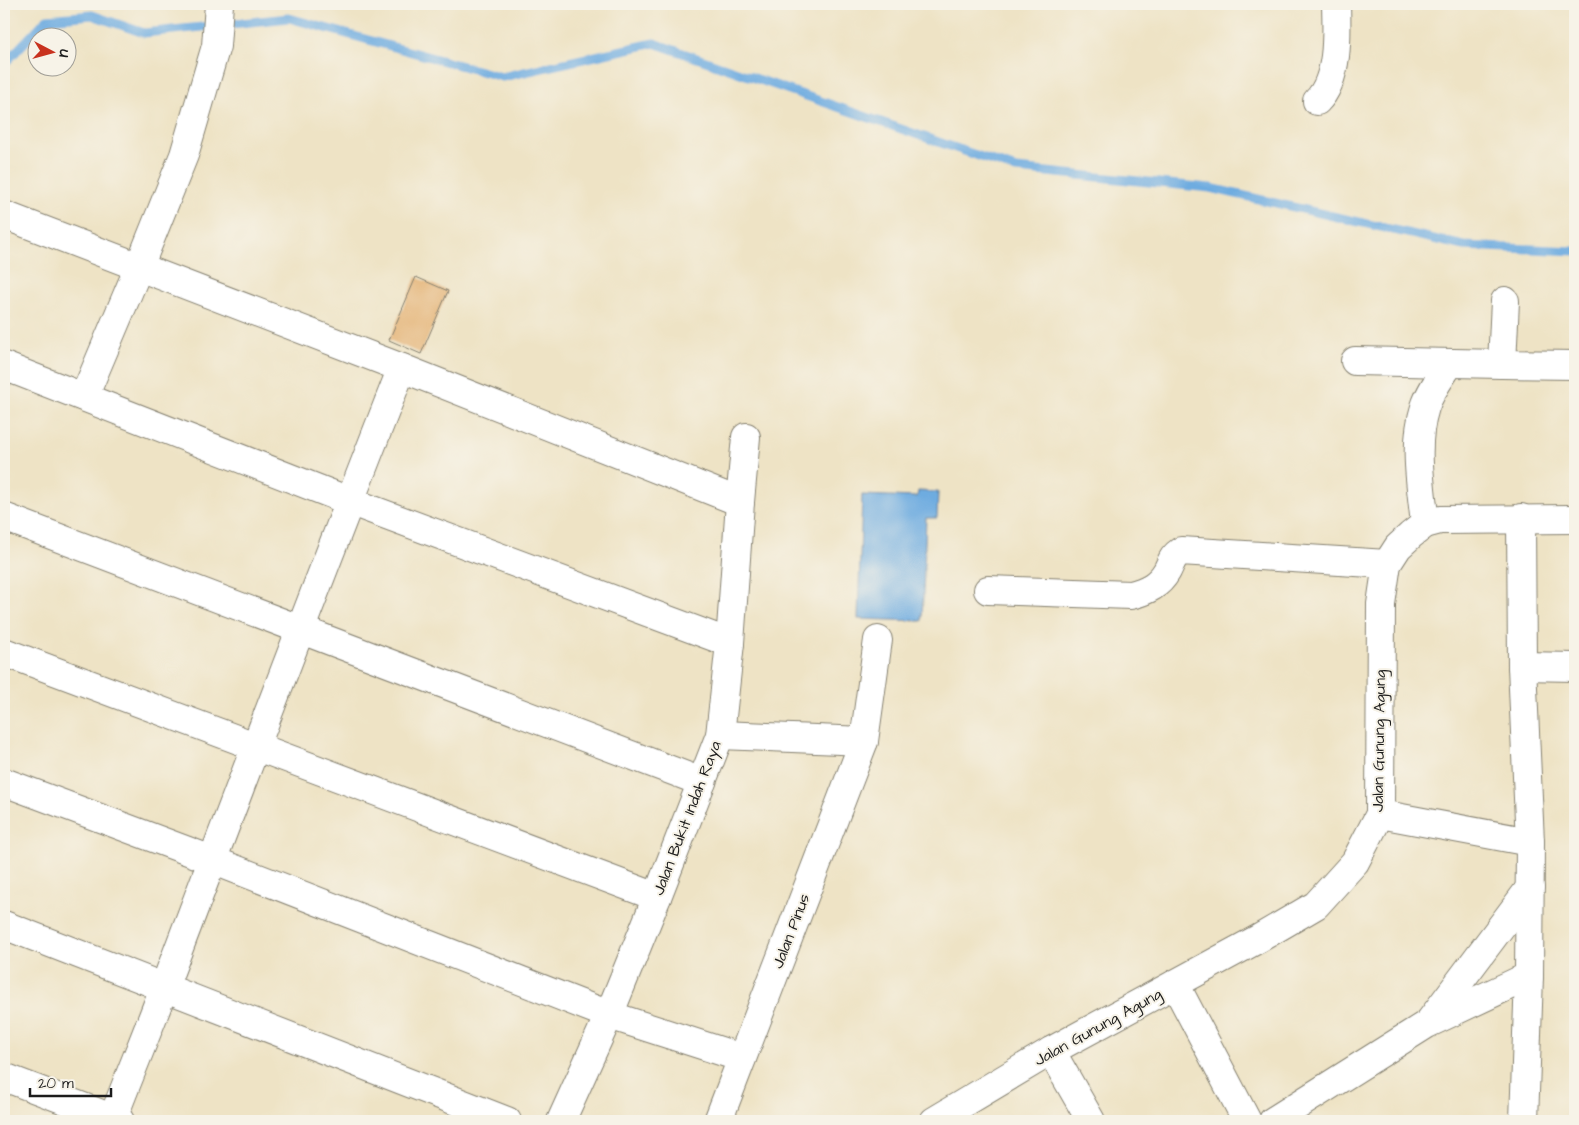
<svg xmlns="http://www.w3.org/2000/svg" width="1579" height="1125" viewBox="0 0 1579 1125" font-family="'Architects Daughter',sans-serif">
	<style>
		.water { fill: #6eace0; stroke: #45647e }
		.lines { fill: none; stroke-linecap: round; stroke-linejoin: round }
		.stream { stroke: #6eace0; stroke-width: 9 }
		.building { fill: #e4b376 }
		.minor-casing { stroke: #858070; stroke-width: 30 }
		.minor { stroke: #fff; stroke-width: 28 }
		.labels { text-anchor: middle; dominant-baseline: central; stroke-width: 4; stroke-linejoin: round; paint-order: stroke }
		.street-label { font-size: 16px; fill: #1c1c1c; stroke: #f7f3e8 }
	</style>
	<rect width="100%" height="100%" fill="#f7f3e8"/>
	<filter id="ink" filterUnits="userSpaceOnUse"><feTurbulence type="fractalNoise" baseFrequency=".02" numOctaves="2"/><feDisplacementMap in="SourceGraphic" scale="10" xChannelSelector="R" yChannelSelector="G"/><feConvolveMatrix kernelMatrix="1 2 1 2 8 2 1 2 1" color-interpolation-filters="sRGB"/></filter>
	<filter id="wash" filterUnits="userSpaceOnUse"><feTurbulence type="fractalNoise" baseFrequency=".0096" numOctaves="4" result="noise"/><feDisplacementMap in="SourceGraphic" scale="20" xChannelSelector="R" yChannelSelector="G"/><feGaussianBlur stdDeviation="1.12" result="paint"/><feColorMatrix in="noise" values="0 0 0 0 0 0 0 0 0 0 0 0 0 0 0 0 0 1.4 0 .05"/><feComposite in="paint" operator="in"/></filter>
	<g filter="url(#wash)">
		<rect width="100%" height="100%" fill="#eee3c5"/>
		<!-- water -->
		<polygon class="water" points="918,491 938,492 937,518 926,518 922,621 858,619 862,495 917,497"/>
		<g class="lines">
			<!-- stream -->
			<polyline class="stream" points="4,60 8,60 47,19 92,15 144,33 289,18 502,77 654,43 1016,169 1210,188 1464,246 1575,251"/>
		</g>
		<g id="blocks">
			<!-- building -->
			<polygon class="building" points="416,277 448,291 421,354 389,340"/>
		</g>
	</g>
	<g filter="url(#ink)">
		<use href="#blocks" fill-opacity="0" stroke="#858070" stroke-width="1"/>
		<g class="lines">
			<!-- minor casing -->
			<g class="minor-casing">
				<g id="minor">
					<path d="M 1317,101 C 1339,79 1337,33 1336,4"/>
					<polyline points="4,215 402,368 740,502"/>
					<polyline points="1505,301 1502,364 1575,365"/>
					<polyline points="1355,361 1502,364"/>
					<polyline points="4,366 349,501 730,643"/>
					<polyline points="84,397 139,267 184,155 216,46 219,4"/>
					<polyline points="4,517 702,782"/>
					<polyline points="1521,518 1522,666 1530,842 1529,976 1524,1121"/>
					<path d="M 1425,524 C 1421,485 1413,445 1425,407 C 1430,391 1441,377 1450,363"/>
					<path d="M 988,590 L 1131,595 C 1147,591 1159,585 1167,571 C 1172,561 1172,557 1181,551 L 1387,564"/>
					<polyline points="4,652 657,897"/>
					<polyline points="1522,666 1575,667"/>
					<polyline points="720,735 864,741"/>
					<polyline points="4,782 212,860 609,1015 742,1058"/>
					<polyline points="1380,814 1530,842"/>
					<polyline points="4,925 507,1121"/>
					<polyline points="1175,984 1247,1121"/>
					<polyline points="1430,1021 1530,888"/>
					<polyline points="1051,1051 1091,1121"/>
					<polyline points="4,1077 120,1121"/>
					<path d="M 112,1121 C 129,1076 148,1031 165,985 C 243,779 321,573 402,368"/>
					<polyline points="561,1121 609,1015 657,897 720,735 730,643 740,502 746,437"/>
					<polyline points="718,1121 864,741 878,640"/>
					<polyline points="934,1121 1051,1051 1258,939 1316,905 1355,862 1380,814 1381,604 1387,564 1398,547 1411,535 1425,524 1440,520 1575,519"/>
					<polyline points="1273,1121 1427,1024 1529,976"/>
				</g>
			</g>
			<!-- minor -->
			<use href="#minor" class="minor"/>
		</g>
	</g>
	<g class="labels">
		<!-- street labels -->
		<g class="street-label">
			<text transform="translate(1379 741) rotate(-89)">Jalan Gunung Agung</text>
			<text transform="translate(687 818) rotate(-69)">Jalan Bukit Indah Raya</text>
			<text transform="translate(791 931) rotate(-69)">Jalan Pinus</text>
			<text transform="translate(1098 1027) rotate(-29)">Jalan Gunung Agung</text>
		</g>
	</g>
	<!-- margin -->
	<rect width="1579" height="1125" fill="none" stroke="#f7f3e8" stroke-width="20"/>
	<!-- north arrow -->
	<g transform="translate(52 52) rotate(96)"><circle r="24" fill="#f7f3e8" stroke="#9f9d96"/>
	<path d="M0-4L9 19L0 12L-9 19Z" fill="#c8321e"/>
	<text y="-8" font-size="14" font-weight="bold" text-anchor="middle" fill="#1c1c1c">U</text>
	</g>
	<!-- scale -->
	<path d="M30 1088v8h81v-8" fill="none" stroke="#1c1c1c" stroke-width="2.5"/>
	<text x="38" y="1088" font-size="15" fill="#1c1c1c" stroke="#f7f3e8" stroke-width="4" paint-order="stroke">20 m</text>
</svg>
